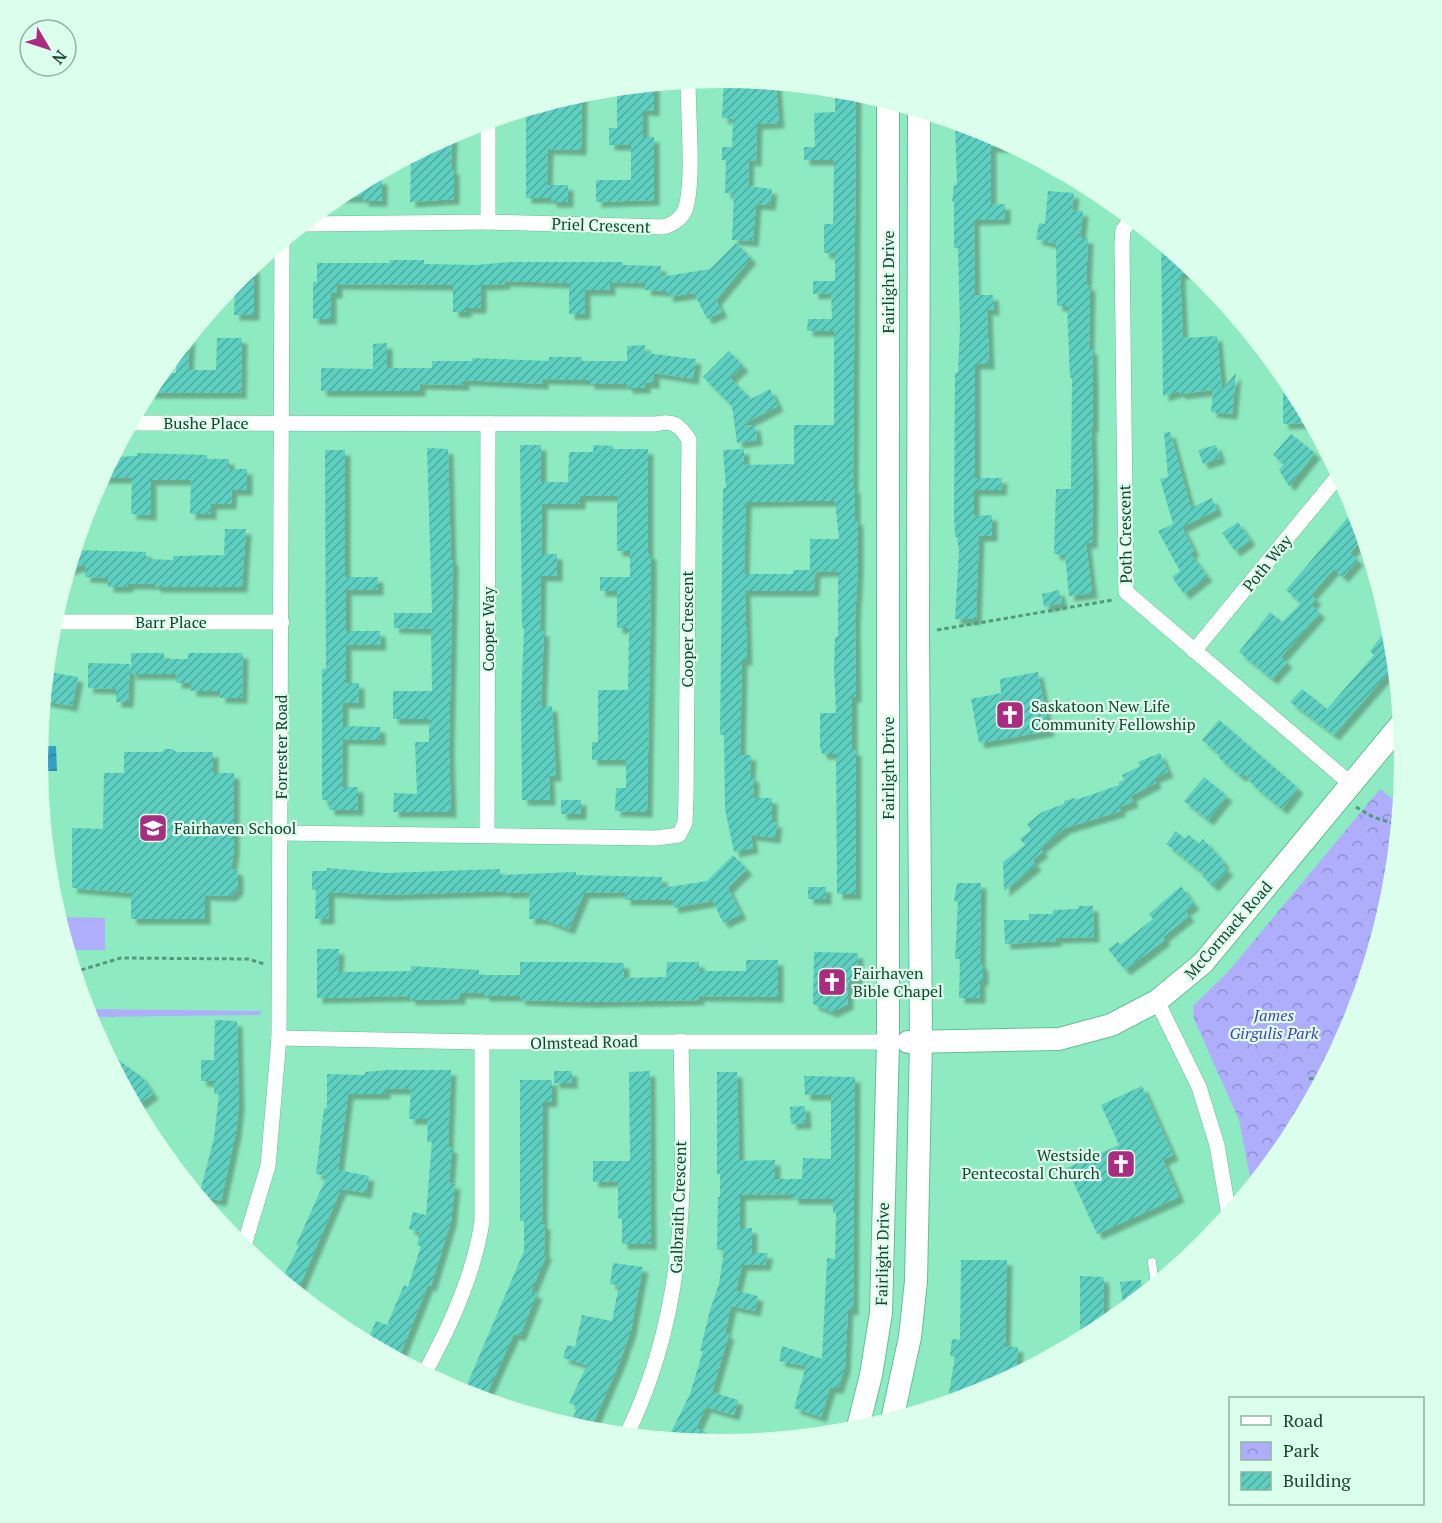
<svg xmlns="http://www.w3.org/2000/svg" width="1442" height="1523" viewBox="0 0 1442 1523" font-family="'PT Serif',serif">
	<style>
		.green { fill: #afaefd }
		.park { fill: url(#park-crowns) }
		.water { fill: url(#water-waves) }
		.building { fill: url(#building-hatch); fill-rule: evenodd; filter: url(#shadow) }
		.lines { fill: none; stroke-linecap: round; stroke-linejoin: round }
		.lane-casing { stroke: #63bf98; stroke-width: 9 }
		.street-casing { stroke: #63bf98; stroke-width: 16 }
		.secondary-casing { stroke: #63bf98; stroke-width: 24 }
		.path { stroke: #56987b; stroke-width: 3; stroke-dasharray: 4.5 3; stroke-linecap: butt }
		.lane { stroke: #fff; stroke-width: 8 }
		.street { stroke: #fff; stroke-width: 15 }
		.secondary { stroke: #fff; stroke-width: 22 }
		.labels { text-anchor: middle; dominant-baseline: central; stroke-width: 4.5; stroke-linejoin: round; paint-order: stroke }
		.street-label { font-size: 16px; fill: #1b4232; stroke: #dcfeed }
		.poi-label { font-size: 16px; fill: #1b4232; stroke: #dcfeed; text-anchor: start }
		.park-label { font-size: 16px; font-style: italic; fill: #4f3fac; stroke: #dcfeed }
	</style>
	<defs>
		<pattern id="park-crowns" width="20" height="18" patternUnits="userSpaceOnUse" patternTransform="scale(1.5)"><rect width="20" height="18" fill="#afaefd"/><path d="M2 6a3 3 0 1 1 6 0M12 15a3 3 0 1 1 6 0" fill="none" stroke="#8e8fcd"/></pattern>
		<pattern id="water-waves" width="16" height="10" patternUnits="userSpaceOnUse" patternTransform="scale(1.5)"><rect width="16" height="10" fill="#33a1c5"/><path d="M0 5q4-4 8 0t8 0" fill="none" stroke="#2a85a1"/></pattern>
		<pattern id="building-hatch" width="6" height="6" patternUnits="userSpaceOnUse" patternTransform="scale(1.5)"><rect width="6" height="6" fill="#5dd0c1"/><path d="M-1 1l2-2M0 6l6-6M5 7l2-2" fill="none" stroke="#4caa9d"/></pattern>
		<filter id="shadow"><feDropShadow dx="5.5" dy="5.5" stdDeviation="1.5" flood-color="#0004"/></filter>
	</defs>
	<rect width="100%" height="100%" fill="#8eeac1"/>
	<!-- green -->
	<polygon class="green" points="57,917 105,918 105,950 67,950"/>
	<!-- park -->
	<g class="park">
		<polygon points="1380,789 1400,805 1391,895 1352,1023 1289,1142 1252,1187 1239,1120 1194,1019 1193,1006 1228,972"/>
		<polygon points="85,1009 261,1011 260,1015 88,1017"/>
	</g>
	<!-- water -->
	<polygon class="water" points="39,746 56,746 57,771 38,771"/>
	<!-- building -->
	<g class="building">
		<polygon points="724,78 776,83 779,123 757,124 756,161 749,160 748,186 772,189 770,205 756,204 753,241 732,240 734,193 725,193 726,160 722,160 722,147 732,147 733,119 722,118"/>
		<polygon points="654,85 654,111 643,110 643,137 654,137 654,200 596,202 596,180 631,180 631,145 609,145 609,128 617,128 617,88"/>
		<path d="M 835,89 L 856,92 L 853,488 L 855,488 L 855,520 L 858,520 L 858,570 L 855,620 L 856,697 L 852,697 L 852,750 L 856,750 L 856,894 L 837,894 L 836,754 L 822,754 L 820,746 L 820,713 L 836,713 L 834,670 L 835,637 L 838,637 L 838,571 L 815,572 L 814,591 L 745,591 L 747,660 L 742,660 L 740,755 L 751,755 L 750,777 L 754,777 L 753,798 L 772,798 L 772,822 L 777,822 L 775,838 L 751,835 L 753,848 L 734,852 L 725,809 L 724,735 L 720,735 L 723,488 L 726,488 L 723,450 L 744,449 L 744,465 L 794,464 L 794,425 L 834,425 L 834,331 L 807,331 L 808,319 L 832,319 L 831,293 L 813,294 L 813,281 L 835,281 L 835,253 L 824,253 L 824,224 L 833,224 L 834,160 L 804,160 L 804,147 L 815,147 L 814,113 L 835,112 ZM 797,501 L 835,501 L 839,539 L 810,539 L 810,570 L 793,570 L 793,574 L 744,574 L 746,502 Z"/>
		<polygon points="582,93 581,150 548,149 547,185 568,185 568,202 551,202 551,198 526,198 526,110"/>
		<polygon points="955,122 975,128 975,134 992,135 1015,147 991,147 991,205 1005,204 1005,219 974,220 975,295 993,295 994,310 987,310 989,364 975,364 975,478 1002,478 1001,490 974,490 974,516 992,515 992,536 979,536 976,619 955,619 959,551 957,537 955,537 954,513 955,373 958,373 960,328 958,248 954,248 954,202 952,202 954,185 957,185"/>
		<polygon points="452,134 451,169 454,169 454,199 410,202 411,156 431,154 431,145"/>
		<polygon points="368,179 382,179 382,201 363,201 363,197 337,197"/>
		<polygon points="1048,191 1074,193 1072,210 1083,211 1080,238 1088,238 1086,285 1090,285 1089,349 1092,349 1093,381 1093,427 1091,427 1093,482 1092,543 1086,543 1092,593 1069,596 1065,555 1054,554 1056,489 1071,489 1072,378 1070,378 1067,306 1057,306 1056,244 1036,239 1039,223 1045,224"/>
		<polygon points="1161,242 1184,261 1184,274 1180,274 1183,338 1217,336 1222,390 1236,373 1232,414 1211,412 1213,390 1180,394 1179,391 1163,396"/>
		<polygon points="736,243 751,258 716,300 722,312 707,319 694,293 668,297 667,291 645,290 646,283 610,282 610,290 585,290 585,314 569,314 569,283 505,281 505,284 481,285 481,308 466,308 466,312 453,312 453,285 337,284 337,293 331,293 331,319 313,319 313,282 317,282 317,263 390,263 390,260 424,260 424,264 477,265 509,262 623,262 623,265 661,266 660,277 710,269"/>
		<polygon points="254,265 254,315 234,315 235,282"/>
		<polygon points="190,336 188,370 216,370 217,338 242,338 241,393 147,393 160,373 176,373 176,353"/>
		<polygon points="387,343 387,368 432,368 432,361 472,361 472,358 549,361 549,357 582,357 582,361 627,361 627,346 645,345 645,353 696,359 693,379 654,373 654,383 645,383 645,388 627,388 627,384 589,384 589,380 543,379 543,384 464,380 464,385 420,384 420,391 321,391 321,368 373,369 373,344"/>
		<polygon points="729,351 743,366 730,378 751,399 770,389 778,406 740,426 755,425 757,440 737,443 732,406 703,377"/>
		<polygon points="1283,393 1295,393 1304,410 1304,423 1283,424"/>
		<polygon points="1170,432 1191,508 1212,498 1217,510 1182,527 1194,551 1190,553 1207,576 1184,594 1172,577 1180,571 1158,531 1173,524 1160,479 1168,477 1164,433"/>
		<polygon points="1291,434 1315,453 1289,486 1279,470 1284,464 1273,455"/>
		<polygon points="520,445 541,445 541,482 568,482 569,452 593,452 593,445 613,446 613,449 648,449 648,554 651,554 651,584 647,812 615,811 616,788 626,788 626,760 592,760 592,742 598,742 598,690 628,690 629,628 617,628 617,591 600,591 600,577 630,577 630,551 617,551 617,496 580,496 580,504 542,504 541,554 557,554 557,576 541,576 540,631 544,631 541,706 552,706 556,776 549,776 550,800 522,800 521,706 524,628 522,628"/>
		<polygon points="1216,445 1220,458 1203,464 1198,450"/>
		<polygon points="427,448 448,449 451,560 453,560 449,749 451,812 393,812 394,793 417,794 415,742 429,742 429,719 393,719 393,691 432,691 431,629 394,628 394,613 432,613"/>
		<polygon points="325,450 345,450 345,577 378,577 378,590 346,590 346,631 380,631 381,645 346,645 346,683 359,683 359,703 343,703 343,726 380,727 380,740 343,739 342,787 358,787 358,810 329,810 329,800 322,800 322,669 326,669"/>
		<polygon points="137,453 207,455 207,459 229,459 229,469 247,469 247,490 232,490 231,504 211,504 211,514 190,514 191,480 151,480 151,515 131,514 132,478 101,478 113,457 137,456"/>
		<polygon points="1355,509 1364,537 1350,553 1358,560 1343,577 1334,569 1311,595 1316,599 1311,605 1320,613 1281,657 1287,662 1272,679 1239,652 1270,612 1282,622 1301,603 1286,590"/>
		<polygon points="1238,522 1250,540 1235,551 1222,533"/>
		<polygon points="225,529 246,529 242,587 155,587 155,584 128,584 128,587 108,587 108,578 85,577 85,564 68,570 74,550 146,552 146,559 173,560 173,556 224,555"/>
		<polygon points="1059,590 1062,603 1044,607 1042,594"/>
		<polygon points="1390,625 1395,665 1334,735 1290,702 1302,689 1327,709 1374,655 1370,651"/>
		<polygon points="131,653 164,653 164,659 188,659 188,653 243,653 242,698 220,698 220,691 191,691 191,683 176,683 177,674 131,674"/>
		<polygon points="88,663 130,664 128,702 116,702 116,689 88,688"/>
		<polygon points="1038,672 1049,731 979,743 971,699 1001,693 1000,679"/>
		<polygon points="54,673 78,677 72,706 43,701 45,681 53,682"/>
		<polygon points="1219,720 1298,788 1282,809 1255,787 1244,774 1240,776 1218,757 1220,755 1202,740"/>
		<polygon points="165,749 173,749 176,752 213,752 213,773 234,773 234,850 231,869 236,869 238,874 238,889 231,896 205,895 205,919 131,919 131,893 72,888 72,828 103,829 104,773 124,773 124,752 162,752"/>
		<polygon points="1160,753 1168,772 1154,778 1156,783 1131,796 1133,802 1119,807 1121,811 1065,828 1040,848 1043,852 1032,860 1036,865 1004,891 1003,862 1025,845 1020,839 1031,830 1027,824 1042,812 1064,804 1064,801 1075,798 1076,800 1119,785 1119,782 1124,780 1122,775 1140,766 1138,762"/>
		<polygon points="1204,777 1227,796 1208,820 1184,801"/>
		<rect x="561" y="800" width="20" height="14"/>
		<polygon points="1176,831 1185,839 1189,835 1199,844 1203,839 1224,862 1222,865 1228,870 1213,886 1203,877 1204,874 1166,844"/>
		<polygon points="733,855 747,869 728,888 741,914 723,923 713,901 673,908 672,900 625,900 625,892 584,893 569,929 543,919 529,919 530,892 506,893 506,891 385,895 329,892 329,919 315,919 316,890 312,890 312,871 327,871 327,868 386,873 500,869 500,875 576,872 576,875 662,877 662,888 707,881"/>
		<polygon points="957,883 981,883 980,961 983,968 983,980 980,980 980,998 959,998 960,959 955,959 958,902 954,901"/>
		<polygon points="1181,886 1194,904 1185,911 1189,916 1163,937 1165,940 1125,970 1108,949 1118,942 1120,945 1153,919 1149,914"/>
		<rect x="808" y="887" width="18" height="12"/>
		<polygon points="1078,906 1093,906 1094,937 1056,938 1056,941 1005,944 1004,920 1029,920 1029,914 1053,914 1053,910 1078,909"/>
		<polygon points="317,949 339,949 338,972 411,971 411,966 479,970 479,975 520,975 520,962 588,962 624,963 624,978 666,977 667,962 699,962 699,971 746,971 746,960 778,960 778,997 699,996 699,1000 592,1002 520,1000 520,996 484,996 484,993 460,993 460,999 410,1000 410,996 317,998"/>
		<polygon points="814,952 858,953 857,980 850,980 848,984 848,1004 832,1012 813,1004"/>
		<polygon points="215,1020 237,1021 239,1104 236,1132 221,1201 199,1196 214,1138 219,1094 214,1094 214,1081 201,1081 201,1060 214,1060"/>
		<polygon points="108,1053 142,1077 153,1094 139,1104"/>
		<polygon points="388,1070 451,1070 448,1147 452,1148 449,1183 455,1184 451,1221 431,1286 428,1285 400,1355 367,1342 376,1321 387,1325 404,1285 408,1287 421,1246 417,1245 420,1232 409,1229 413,1212 426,1215 432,1142 427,1142 428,1119 409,1119 411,1089 385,1089 385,1094 348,1094 338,1170 369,1176 366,1193 341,1189 299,1288 282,1279 299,1246 296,1245 327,1176 316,1174 324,1108 327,1108 327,1074 365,1075 365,1072"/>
		<rect x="554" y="1071" width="18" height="12"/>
		<polygon points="650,1071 651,1244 622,1244 622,1219 618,1218 618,1181 593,1182 593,1161 630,1161 629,1072"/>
		<polygon points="717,1072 737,1072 739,1161 775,1160 775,1179 802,1179 803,1158 831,1159 831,1095 805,1095 804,1076 855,1077 853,1310 848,1309 845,1367 838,1388 830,1388 821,1417 794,1408 806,1366 779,1361 782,1346 822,1359 827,1258 835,1259 836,1213 833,1213 833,1199 793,1199 793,1194 740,1195 740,1228 752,1228 752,1253 768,1253 765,1265 742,1265 736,1291 758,1296 755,1311 731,1306 725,1333 729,1334 712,1392 738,1400 734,1415 706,1407 696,1428 732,1444 721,1445 667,1440 690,1394 703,1351 700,1351 710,1310 719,1284 724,1250 717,1250 718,1197 720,1197 720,1174 717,1174"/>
		<polygon points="520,1080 552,1080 552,1101 543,1102 542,1224 545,1224 544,1253 547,1253 531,1292 537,1293 520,1336 514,1334 484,1400 463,1394 524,1251 524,1221 520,1221"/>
		<polygon points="1142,1086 1173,1155 1163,1160 1179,1197 1097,1234 1067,1168 1119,1145 1101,1105"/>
		<polygon points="805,1106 806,1123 791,1124 790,1107"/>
		<polygon points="961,1260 1007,1260 1005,1346 1018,1347 1016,1375 1012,1377 988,1375 984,1392 947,1404 955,1357 950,1356 952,1339 960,1340"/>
		<polygon points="613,1263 643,1267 631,1330 621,1359 592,1426 573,1417 578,1407 569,1403 587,1365 563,1358 567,1345 575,1347 582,1315 612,1321 619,1285 610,1284"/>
		<polygon points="1080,1276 1103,1277 1104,1283 1103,1328 1080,1341"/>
		<polygon points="1141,1280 1142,1296 1124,1311 1120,1282"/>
	</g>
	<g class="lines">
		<!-- lane casing -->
		<g class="lane-casing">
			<polyline id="lane" points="1152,1262 1155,1285"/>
		</g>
		<!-- street casing -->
		<g class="street-casing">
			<g id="street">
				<polyline points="1132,218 1123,230 1122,244 1126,592 1351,784"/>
				<path d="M 488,222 L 662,227 C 673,225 683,218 686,207 C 694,179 688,114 688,81"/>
				<polyline points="304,224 488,222 488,121"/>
				<path d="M 131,423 L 655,424 C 673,420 679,424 689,440 L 686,797 L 685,823 L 679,835 L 656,838 L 281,833"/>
				<polyline points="60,622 282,622"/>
				<polyline points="1194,651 1339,475"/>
				<polyline points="487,834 488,424"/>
				<polyline points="1157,1001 1199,1087 1217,1145 1229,1215"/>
				<polyline points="279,1038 482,1042 888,1042"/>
				<polyline points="243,1249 268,1166 279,1038 282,241"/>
				<path d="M 424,1374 C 449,1329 475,1271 482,1221 L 482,1042"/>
				<path d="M 626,1436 C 690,1306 684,1182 681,1041"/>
			</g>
		</g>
		<!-- secondary casing -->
		<g class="secondary-casing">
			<g id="secondary">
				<polyline points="908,1042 1059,1039 1111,1025 1157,1001 1203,963 1401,724"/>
				<polyline points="892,1420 910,1337 916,1281 921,1041 918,633 919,111"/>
				<polyline points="857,1431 871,1375 881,1313 888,1042 888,101"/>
			</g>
		</g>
		<!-- path -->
		<g class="path">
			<polyline points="937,630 1113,600"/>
			<polyline points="1356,807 1373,817 1398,825"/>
			<polyline points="74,972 121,958 248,959 264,964"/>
			<polyline points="1309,1079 1324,1076"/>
		</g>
		<!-- lane -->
		<use href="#lane" class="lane"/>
		<!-- street -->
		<use href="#street" class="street"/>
		<!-- secondary -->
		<use href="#secondary" class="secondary"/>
	</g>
	<!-- icons -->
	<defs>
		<g id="church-square" transform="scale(1.5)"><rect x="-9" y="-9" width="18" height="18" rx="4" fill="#a82d80" stroke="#dcfeed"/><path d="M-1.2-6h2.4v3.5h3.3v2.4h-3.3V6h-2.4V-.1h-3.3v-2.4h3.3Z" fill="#fff"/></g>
		<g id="school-square" transform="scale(1.5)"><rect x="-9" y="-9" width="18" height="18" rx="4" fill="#a82d80" stroke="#dcfeed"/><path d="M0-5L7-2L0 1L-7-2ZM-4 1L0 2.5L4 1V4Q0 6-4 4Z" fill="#fff"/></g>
	</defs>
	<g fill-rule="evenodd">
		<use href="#church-square" x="1010" y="715"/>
		<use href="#school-square" x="153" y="828"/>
		<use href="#church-square" x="832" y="982"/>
		<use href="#church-square" x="1121" y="1164"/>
	</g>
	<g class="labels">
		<!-- street labels -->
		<g class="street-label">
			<text transform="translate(601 225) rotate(2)">Priel Crescent</text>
			<text transform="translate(888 282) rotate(-90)">Fairlight Drive</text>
			<text x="206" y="423">Bushe Place</text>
			<text transform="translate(1125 534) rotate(-91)">Poth Crescent</text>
			<text transform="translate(1267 563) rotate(-51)">Poth Way</text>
			<text x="171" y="622">Barr Place</text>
			<text transform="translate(488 629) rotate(-90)">Cooper Way</text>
			<text transform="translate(687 629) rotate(-90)">Cooper Crescent</text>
			<text transform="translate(281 747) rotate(-90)">Forrester Road</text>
			<text transform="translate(888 768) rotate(-90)">Fairlight Drive</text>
			<text transform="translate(1228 930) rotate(-49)">McCormack Road</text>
			<text transform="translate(584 1042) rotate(-1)">Olmstead Road</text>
			<text transform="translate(678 1207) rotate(-88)">Galbraith Crescent</text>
			<text transform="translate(882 1254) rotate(-89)">Fairlight Drive</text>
		</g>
		<!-- poi labels -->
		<g class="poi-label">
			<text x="1031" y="706">Saskatoon New Life<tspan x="1031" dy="18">Community Fellowship</tspan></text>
			<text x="174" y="828">Fairhaven School</text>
			<text x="853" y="973">Fairhaven<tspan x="853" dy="18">Bible Chapel</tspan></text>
			<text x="1100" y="1155" text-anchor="end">Westside<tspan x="1100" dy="18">Pentecostal Church</tspan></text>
		</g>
		<!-- park labels -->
		<g class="park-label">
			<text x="1274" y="1015">James<tspan x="1274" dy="18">Girgulis Park</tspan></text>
		</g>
	</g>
	<!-- crop -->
	<path d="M0 0H1442V1523H0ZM48 761a673 673 0 1 1 1346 0a673 673 0 1 1-1346 0Z" fill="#dcfeed" fill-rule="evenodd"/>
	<!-- legend -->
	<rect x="1229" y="1397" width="195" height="108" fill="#dcfeed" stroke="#8fb3a2" stroke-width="1.5"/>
	<rect x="1241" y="1416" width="30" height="9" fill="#ffffff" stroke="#8fb3a2" stroke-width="1.5"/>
	<text x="1283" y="1427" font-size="18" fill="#1b4232">Road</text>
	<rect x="1241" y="1442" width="30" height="18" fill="url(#park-crowns)" stroke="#8fb3a2" stroke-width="1.5"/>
	<text x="1283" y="1457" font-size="18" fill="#1b4232">Park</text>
	<rect x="1241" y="1472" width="30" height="18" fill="url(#building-hatch)" stroke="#8fb3a2" stroke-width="1.5"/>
	<text x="1283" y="1487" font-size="18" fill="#1b4232">Building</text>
	<!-- north arrow -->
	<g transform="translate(48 48) rotate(129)"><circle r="28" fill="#dcfeed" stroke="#8fb3a2" stroke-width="1.5"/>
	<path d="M0-4.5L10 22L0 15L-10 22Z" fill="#a82d80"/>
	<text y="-9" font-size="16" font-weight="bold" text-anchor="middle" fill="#1b4232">N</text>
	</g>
</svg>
